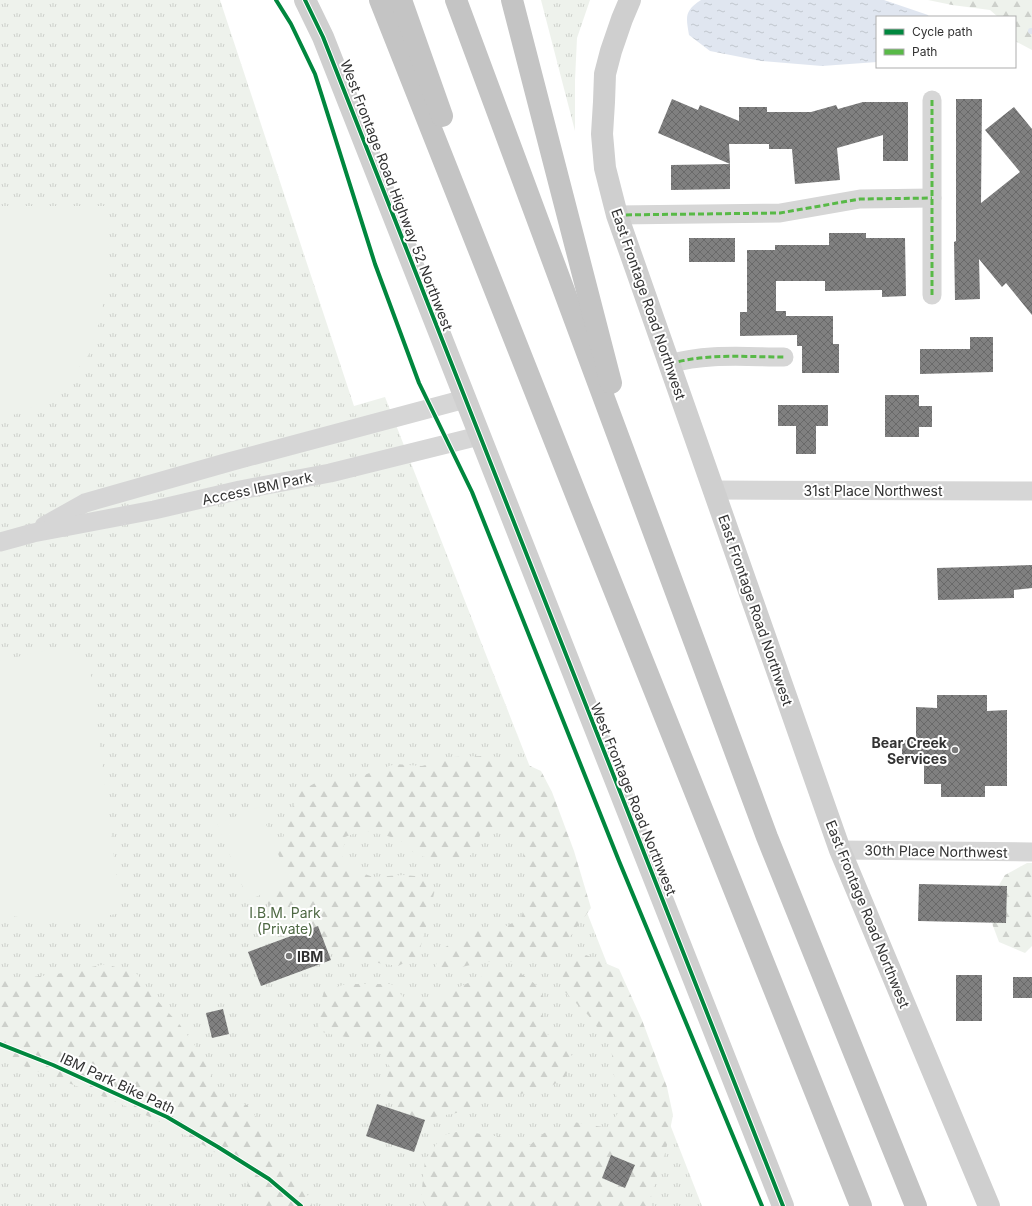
<svg xmlns="http://www.w3.org/2000/svg" width="1032" height="1206" viewBox="0 0 1032 1206" font-family="Inter,sans-serif">
	<style>
		.grass { fill: url(#grass-tufts) }
		.forest { fill: url(#forest-firs) }
		.garden { fill: #eef2ec }
		.water { fill: url(#water-ripples) }
		.lines { fill: none; stroke-linecap: round; stroke-linejoin: round }
		.stream { stroke: #e0e6f0; stroke-width: 6 }
		.building { fill: url(#building-cross-hatch) }
		.street { stroke: #d6d6d6; stroke-width: 19 }
		.secondary { stroke: #cfcfcf; stroke-width: 22 }
		.highway { stroke: #c4c4c4; stroke-width: 22 }
		.quiet { stroke: #58b947; stroke-width: 3; stroke-dasharray: 6 3; stroke-linecap: butt }
		.cycleway-casing { stroke: #fff; stroke-width: 6 }
		.cycleway { stroke: #00873e; stroke-width: 4 }
		.poi-dot { fill: #7a7a7a; stroke: #fff; stroke-width: 1.5 }
		.labels { text-anchor: middle; dominant-baseline: central; stroke-width: 4; stroke-linejoin: round; paint-order: stroke }
		.street-label { font-size: 14px; fill: #323232; stroke: #fff }
		.poi-label { font-size: 14px; font-weight: bold; fill: #323232; stroke: #fff; text-anchor: end }
		.park-label { font-size: 14px; fill: #4f6944; stroke: #fff }
	</style>
	<defs>
		<pattern id="grass-tufts" width="24" height="20" patternUnits="userSpaceOnUse"><rect width="24" height="20" fill="#eef2ec"/><path d="M3 7l-1-3M5 7V3M7 7l1-3M15 17l-1-3M17 17v-4M19 17l1-3" fill="none" stroke="#cdd0cb"/></pattern>
		<pattern id="forest-firs" width="22" height="20" patternUnits="userSpaceOnUse"><rect width="22" height="20" fill="#eef2ec"/><path d="M5 1l3.5 6h-7zM16 11l3.5 6h-7z" fill="#cdd0cb"/></pattern>
		<pattern id="water-ripples" width="26" height="14" patternUnits="userSpaceOnUse"><rect width="26" height="14" fill="#e0e6f0"/><path d="M2 4q2-2 4 0t4 0M15 11q2-2 4 0t4 0" fill="none" stroke="#c1c6ce"/></pattern>
		<pattern id="building-cross-hatch" width="8" height="8" patternUnits="userSpaceOnUse"><rect width="8" height="8" fill="#808080"/><path d="M0 0l8 8M0 8l8-8" fill="none" stroke="#696969"/></pattern>
	</defs>
	<rect width="100%" height="100%" fill="#fff"/>
	<!-- grass -->
	<g class="grass">
		<polygon points="0,0 220,0 354,406 385,397 702,1206 0,1206"/>
		<polygon points="541,0 590,0 577,38 575,80 575,131"/>
	</g>
	<!-- forest -->
	<g class="forest">
		<polygon points="928,0 1032,0 1032,50 1015,41 1015,17 998,17 990,10 952,5"/>
		<polygon points="485,756 513,758 541,771 552,792 574,851 591,908 556,956 543,961 484,962 457,968 445,974 435,969 440,950 472,932 506,926 521,919 529,888 523,850 510,828 483,829 471,855 443,861 416,855 399,839 363,830 345,837 342,861 354,870 373,877 403,875 426,877 435,889 428,920 418,956 398,966 358,960 344,960 293,923 269,908 260,879 276,859 298,792 323,779 342,779 364,775 395,764 422,766 454,757"/>
		<polygon points="1027,863 1032,863 1032,946 1025,953 999,942 990,918 990,900 1005,875"/>
		<polygon points="586,955 619,969 642,1020 667,1087 673,1115 666,1150 651,1195 652,1206 425,1206 421,1198 425,1160 443,1135 461,1131 502,1137 524,1150 544,1133 574,1122 608,1128 618,1113 611,1046 588,1015 564,991 561,966"/>
		<path d="M 106,964 L 137,974 L 153,996 L 180,1025 L 209,1065 L 216,1094 L 247,1105 L 269,1135 L 288,1169 L 311,1200 L 312,1206 L 251,1206 L 247,1178 C 237,1170 227,1160 216,1153 C 150,1111 73,1085 0,1057 L 0,981 L 57,974 Z"/>
		<polygon points="516,971 528,978 543,991 543,1020 547,1034 564,1042 573,1058 565,1078 544,1090 479,1101 462,1112 434,1117 405,1118 383,1091 390,1067 372,1040 338,1036 319,1031 317,1017 324,991 346,984 391,984 407,1001 432,1000 489,973"/>
	</g>
	<!-- garden -->
	<g class="garden">
		<polygon points="0,206 107,206 109,243 107,279 101,317 89,354 65,387 24,412 0,418"/>
		<polygon points="64,646 89,659 121,913 77,921 42,921 0,914 0,661"/>
		<polygon points="259,807 290,883 248,900 217,824"/>
	</g>
	<!-- water -->
	<path class="water" d="M 701,0 L 884,0 L 928,15 L 929,17 L 877,17 L 877,62 L 822,66 L 761,61 L 710,51 L 689,35 C 686,17 684,11 701,0 Z"/>
	<g class="lines">
		<!-- stream -->
		<polyline class="stream" points="1031,31 1032,31"/>
	</g>
	<!-- building -->
	<g class="building">
		<polygon points="672,99 698,110 700,105 739,121 739,107 767,107 767,112 811,112 836,105 838,109 863,102 908,102 908,161 883,161 883,135 837,148 840,180 795,184 792,149 769,149 769,144 729,144 730,164 658,133"/>
		<polygon points="956,99 982,99 981,203 1020,172 985,130 1014,107 1032,129 1032,315 1006,283 1002,287 979,259 980,299 955,300 954,242 956,241"/>
		<polygon points="730,164 730,189 671,190 671,165"/>
		<polygon points="829,233 866,233 866,238 905,238 906,296 882,297 882,290 825,291 825,281 776,281 776,311 786,311 786,316 833,316 833,344 839,344 839,373 802,373 802,346 797,346 797,335 740,336 740,312 747,312 747,250 775,250 775,245 829,245"/>
		<rect x="689" y="238" width="46" height="24"/>
		<polygon points="970,337 993,337 993,372 920,374 920,349 970,349"/>
		<polygon points="885,395 919,395 919,406 932,406 932,427 919,427 919,437 885,437"/>
		<polygon points="778,405 828,405 828,426 816,426 816,454 796,454 796,426 778,426"/>
		<polygon points="1032,565 1032,588 1014,590 1014,598 938,600 937,568"/>
		<polygon points="937,695 987,695 987,711 1007,710 1007,786 985,786 985,797 941,797 941,784 924,784 924,761 902,761 902,740 916,740 916,707 937,708"/>
		<polygon points="919,884 1007,886 1006,923 918,921"/>
		<polygon points="318,926 331,960 261,986 248,952"/>
		<rect x="956" y="975" width="26" height="46"/>
		<rect x="1013" y="977" width="19" height="21"/>
		<polygon points="223,1009 229,1034 212,1038 206,1013"/>
		<polygon points="377,1104 425,1120 414,1152 366,1136"/>
		<polygon points="611,1155 635,1165 625,1188 602,1178"/>
	</g>
	<g class="lines">
		<!-- street -->
		<g class="street">
			<polyline points="932,100 932,295"/>
			<polyline points="617,215 780,213 860,199 932,198"/>
			<path d="M 670,364 C 706,353 746,357 784,357"/>
			<polyline points="714,490 1032,491"/>
			<polyline points="44,526 85,503 229,462 465,399"/>
			<polyline points="0,542 33,533 154,510 240,490 330,473 479,436"/>
			<polyline points="840,850 1032,852"/>
		</g>
		<!-- secondary -->
		<g class="secondary">
			<polyline points="305,0 323,37 783,1206"/>
			<polyline points="630,0 622,19 611,51 605,74 604,102 602,134 605,168 617,215 840,850 989,1206"/>
		</g>
		<!-- highway -->
		<g class="highway">
			<polyline points="380,0 581,507 861,1206"/>
			<polyline points="401,0 442,116"/>
			<polyline points="456,0 767,837 916,1206"/>
			<polyline points="512,0 611,383"/>
		</g>
		<!-- quiet -->
		<g class="quiet">
			<polyline points="932,100 932,295"/>
			<polyline points="617,215 780,213 860,199 932,198"/>
			<path d="M 670,364 C 706,353 746,357 784,357"/>
		</g>
		<!-- cycleway casing -->
		<g class="cycleway-casing">
			<g id="cycleway">
				<polyline points="276,0 291,24 315,74 375,264 419,383 472,492 619,861 762,1206"/>
				<polyline points="305,0 323,37 783,1206"/>
				<polyline points="0,1044 53,1065 167,1117 218,1147 269,1179 301,1206"/>
			</g>
		</g>
		<!-- cycleway -->
		<use href="#cycleway" class="cycleway"/>
	</g>
	<!-- markers -->
	<g class="poi-dot">
		<circle cx="955" cy="750" r="4"/>
		<circle cx="289" cy="956" r="4"/>
	</g>
	<g class="labels">
		<!-- street labels -->
		<g class="street-label">
			<text transform="translate(397 195) rotate(69)">West Frontage Road Highway 52 Northwest</text>
			<text transform="translate(649 304) rotate(71)">East Frontage Road Northwest</text>
			<text transform="translate(257 488) rotate(-12)">Access IBM Park</text>
			<text x="873" y="490">31st Place Northwest</text>
			<text transform="translate(756 610) rotate(71)">East Frontage Road Northwest</text>
			<text transform="translate(634 799) rotate(68)">West Frontage Road Northwest</text>
			<text transform="translate(936 851) rotate(1)">30th Place Northwest</text>
			<text transform="translate(868 914) rotate(68)">East Frontage Road Northwest</text>
			<text transform="translate(118 1083) rotate(25)">IBM Park Bike Path</text>
		</g>
		<!-- poi labels -->
		<g class="poi-label">
			<text x="947" y="742">Bear Creek<tspan x="947" dy="16">Services</tspan></text>
			<text x="297" y="956" text-anchor="start">IBM</text>
		</g>
		<!-- park labels -->
		<g class="park-label">
			<text x="285" y="912">I.B.M. Park<tspan x="285" dy="16">(Private)</tspan></text>
		</g>
	</g>
	<!-- legend -->
	<rect x="876" y="16" width="140" height="52" fill="#ffffff" stroke="#adadad"/>
	<rect x="884" y="29" width="20" height="6" fill="#00873e" stroke="#adadad"/>
	<text x="912" y="36" font-size="12" fill="#323232">Cycle path</text>
	<rect x="884" y="49" width="20" height="6" fill="#58b947" stroke="#adadad"/>
	<text x="912" y="56" font-size="12" fill="#323232">Path</text>
</svg>
